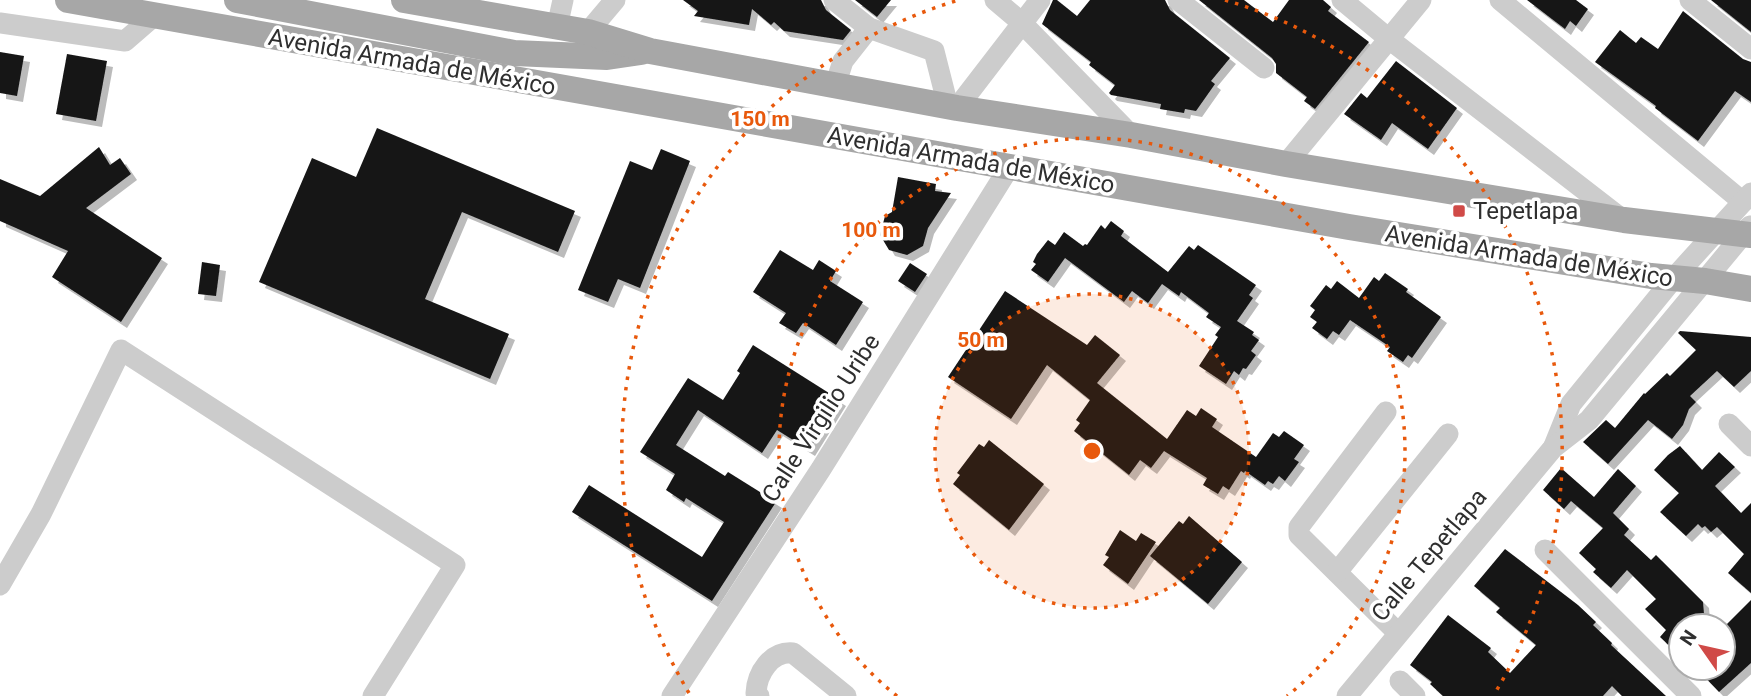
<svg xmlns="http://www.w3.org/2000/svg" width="1751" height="696" viewBox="0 0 1751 696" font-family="Roboto,sans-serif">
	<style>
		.building { fill: #161616; filter: url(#shadow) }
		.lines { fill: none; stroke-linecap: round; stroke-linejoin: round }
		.minor { stroke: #ccc; stroke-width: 21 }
		.major { stroke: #a7a7a7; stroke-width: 26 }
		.ring { fill: none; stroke: #e8590c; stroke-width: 3.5; stroke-dasharray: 3.5 7 }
		.poi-dot { fill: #d04a47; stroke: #fff; stroke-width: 2.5 }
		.labels { text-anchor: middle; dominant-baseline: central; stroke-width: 7; stroke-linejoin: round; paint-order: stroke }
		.street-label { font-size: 24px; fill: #2f2f2f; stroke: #fff }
		.poi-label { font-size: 24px; fill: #2f2f2f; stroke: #fff; text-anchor: start }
		.centre { fill: #e8590c; stroke: #fff; stroke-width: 3.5 }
		.ring-label { font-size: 21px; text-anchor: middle; font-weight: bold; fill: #e8590c; stroke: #fff; stroke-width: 7; stroke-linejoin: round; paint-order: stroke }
	</style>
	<defs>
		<filter id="shadow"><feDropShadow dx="6" dy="6" stdDeviation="0" flood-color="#0004"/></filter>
	</defs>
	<rect width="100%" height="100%" fill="#fff"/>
	<!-- building -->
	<g class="building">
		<polygon points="683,0 821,0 826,10 851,30 843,40 784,31 774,22 771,25 752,9 749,25 694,16 698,11"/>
		<polygon points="855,0 891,0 877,17"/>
		<polygon points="1053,0 1057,0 1077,16 1090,0 1165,0 1170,10 1230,58 1211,81 1215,84 1196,111 1185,109 1184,113 1160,109 1161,104 1111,95 1109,93 1115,85 1089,65 1091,62 1042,24"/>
		<polygon points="1199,0 1244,0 1273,22 1289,0 1323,0 1331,7 1328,11 1369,42 1315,109 1304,101 1307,97 1276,73 1276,64 1272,58"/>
		<polygon points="1527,0 1576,0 1588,9 1576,26 1570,21 1565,29"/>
		<polygon points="1711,0 1751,0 1751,32"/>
		<polygon points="1683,11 1743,59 1751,62 1751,102 1735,91 1698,141 1655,108 1656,106 1595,62 1620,30 1636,43 1641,37 1658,49"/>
		<polygon points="0,52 24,56 17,96 0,93"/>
		<polygon points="67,54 107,61 96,121 56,114"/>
		<polygon points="1396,61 1457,108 1428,149 1392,123 1381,140 1344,114 1361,93 1367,98"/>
		<polygon points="377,128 575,211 558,252 462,212 425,299 509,334 490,379 259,282 312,158 356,177"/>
		<polygon points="99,147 110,165 120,158 131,174 86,208 162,258 121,322 52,277 68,251 0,221 0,179 40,196"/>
		<polygon points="661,149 690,161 640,288 618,279 608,302 578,290 630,161 652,170"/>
		<polygon points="898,177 936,184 935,191 951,193 928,228 923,246 907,255 889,250 880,235 885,216 892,212"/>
		<polygon points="1111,221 1124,231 1121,236 1168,272 1189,246 1194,250 1198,245 1256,285 1249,295 1253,298 1237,321 1254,332 1252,335 1259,340 1251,351 1256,355 1246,369 1243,368 1239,375 1234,371 1226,384 1199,366 1218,337 1215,335 1221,327 1206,317 1209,313 1181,292 1179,296 1162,284 1148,303 1132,291 1124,302 1065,258 1048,282 1031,270 1036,264 1033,262 1037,254 1048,240 1055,245 1064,232 1083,246 1085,244 1087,245 1101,225 1105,229"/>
		<polygon points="780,250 813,270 819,260 836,271 830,281 863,302 836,345 803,323 796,333 779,323 786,313 753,292"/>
		<polygon points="202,262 220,265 216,296 198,294"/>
		<polygon points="910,263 927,274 915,292 898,281"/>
		<polygon points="1385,273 1408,289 1406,292 1441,317 1412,358 1408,355 1403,362 1387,351 1390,347 1350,320 1339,335 1333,331 1327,339 1312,328 1317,322 1310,317 1315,310 1310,306 1326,285 1331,289 1337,281 1359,298 1374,277 1379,281"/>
		<polygon points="1005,291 1087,345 1095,335 1120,355 1097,383 1167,439 1187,410 1196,416 1201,408 1217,419 1212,427 1256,457 1273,433 1279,437 1284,431 1304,445 1294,459 1299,462 1285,481 1279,476 1273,484 1268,481 1265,485 1245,471 1244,473 1241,471 1229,490 1223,486 1218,494 1203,485 1207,478 1164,451 1151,468 1140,460 1129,475 1074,431 1080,423 1076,420 1090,400 1047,365 1011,419 948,377"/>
		<polygon points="1680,331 1751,337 1751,371 1734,387 1717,371 1690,396 1696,402 1689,409 1683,425 1672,439 1648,420 1608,464 1583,442 1606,420 1615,428 1644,393 1645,394 1667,373 1670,376 1696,350 1678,333"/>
		<polygon points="753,345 840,400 809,450 777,430 762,453 698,410 676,445 725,476 728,472 776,502 712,601 572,512 589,485 702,557 724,522 686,498 684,502 666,490 675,474 640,452 688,378 723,400 740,373 737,371"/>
		<polygon points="989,440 1044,484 1009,530 953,484 960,475 957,473 979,444 984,447"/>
		<polygon points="1680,446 1702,470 1719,452 1735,467 1715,486 1741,513 1751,503 1751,593 1728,573 1744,554 1717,527 1711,532 1705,526 1702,528 1698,524 1686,536 1660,512 1679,493 1654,470 1668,455"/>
		<polygon points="1561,468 1594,497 1618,469 1636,486 1613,513 1629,529 1624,535 1651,560 1656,555 1703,602 1705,626 1681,626 1681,657 1660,637 1666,630 1645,609 1656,599 1627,570 1611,588 1593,572 1596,569 1579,553 1603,528 1571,501 1564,509 1543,490"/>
		<polygon points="1189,516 1242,562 1208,604 1150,556 1179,521 1183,524"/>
		<polygon points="1120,530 1136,541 1141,533 1156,542 1128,584 1103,565 1109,557 1105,555"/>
		<polygon points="1505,549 1578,605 1596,622 1593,625 1612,643 1611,645 1666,696 1622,696 1612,686 1603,696 1443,696 1430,684 1432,682 1410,665 1448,615 1491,648 1488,652 1510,673 1536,645 1496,612 1500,608 1474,586"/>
		<polygon points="1751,600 1751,663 1719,692 1696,668 1723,668 1723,628"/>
	</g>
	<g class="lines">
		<!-- minor -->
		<g class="minor">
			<polyline points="834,0 869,28 934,51 948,106"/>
			<polyline points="995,0 1021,22 1131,135"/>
			<polyline points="1178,0 1264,68"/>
			<polyline points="1342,0 1389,39 1622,219"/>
			<polyline points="1500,0 1743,202"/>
			<polyline points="1690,0 1751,49"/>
			<polyline points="0,23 125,41 155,15"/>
			<polyline points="557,27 563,0"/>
			<polyline points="588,32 615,0"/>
			<polyline points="835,86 843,61 869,28"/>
			<polyline points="957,108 1040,0"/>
			<polyline points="1286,164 1421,0"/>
			<polyline points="1386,412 1299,527 1299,535 1398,633"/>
			<polyline points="1729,424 1751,446"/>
			<polyline points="1554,446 1571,404 1673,279 1751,193"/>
			<polyline points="1545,550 1691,696"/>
			<polyline points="1337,572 1448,434"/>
			<polyline points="0,585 41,514 121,350 455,565 373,696"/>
			<polyline points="1400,681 1415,696"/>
			<polyline points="672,696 821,469 1010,166"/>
			<path d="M 759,696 L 756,693 C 757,673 771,651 793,653 L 846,696"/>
			<polyline points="1347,696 1553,448 1589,420 1750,226"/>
		</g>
		<!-- major -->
		<g class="major">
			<polyline points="68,0 1349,227 1651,276 1705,281 1751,289"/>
			<polyline points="237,0 514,53 607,57 641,52"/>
			<polyline points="404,0 588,32 650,51 957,108 1131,135 1286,164 1624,220 1751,235"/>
		</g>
	</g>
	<!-- distance rings -->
	<circle cx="1092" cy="451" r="157" fill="#e8590c" fill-opacity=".12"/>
	<g class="ring">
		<circle cx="1092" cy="451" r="157"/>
		<path d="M897 696A313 313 0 1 1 1287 696"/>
		<path d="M689 693A470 470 0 0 1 959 0M1225 0A470 470 0 0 1 1495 693"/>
	</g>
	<!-- markers -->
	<rect class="poi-dot" x="1452" y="204" width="14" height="14" rx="3.5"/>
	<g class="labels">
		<!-- street labels -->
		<g class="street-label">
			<text transform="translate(412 62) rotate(10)">Avenida Armada de México</text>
			<text transform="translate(971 160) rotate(10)">Avenida Armada de México</text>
			<text transform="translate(1529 256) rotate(9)">Avenida Armada de México</text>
			<text transform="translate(821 418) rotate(-57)">Calle Virgilio Uribe</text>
			<text transform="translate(1429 555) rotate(-50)">Calle Tepetlapa</text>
		</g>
		<!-- poi labels -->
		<g class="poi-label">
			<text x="1473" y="211">Tepetlapa</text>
		</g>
	</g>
	<circle cx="1092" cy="451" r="10" class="centre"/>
	<g class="ring-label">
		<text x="760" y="126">150 m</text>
		<text x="871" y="237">100 m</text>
		<text x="981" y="347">50 m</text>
	</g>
	<!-- north arrow -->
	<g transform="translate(1702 647) rotate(304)"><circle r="33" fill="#ffffff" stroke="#acacac" stroke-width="2"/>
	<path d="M0-5L12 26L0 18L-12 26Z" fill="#d04a47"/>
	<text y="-10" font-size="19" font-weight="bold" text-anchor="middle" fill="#2f2f2f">N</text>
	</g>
</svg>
